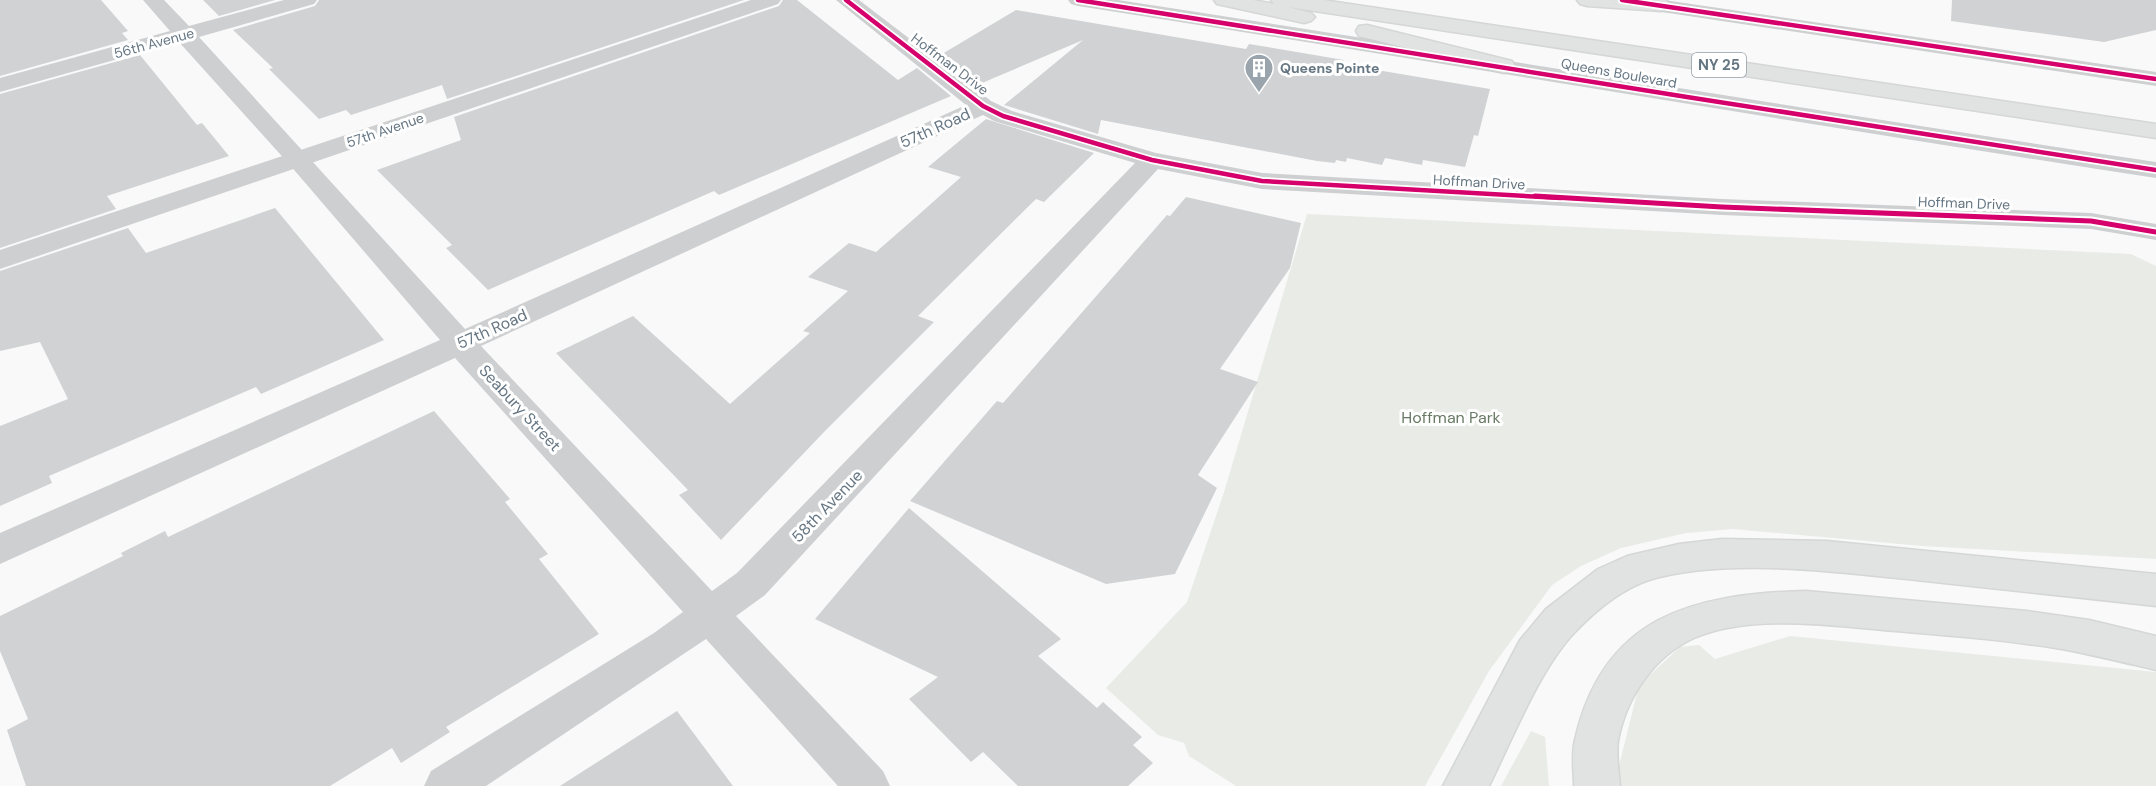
<svg xmlns="http://www.w3.org/2000/svg" width="2156" height="786" viewBox="0 0 2156 786" font-family="'DM Sans',sans-serif">
	<style>
		.green { fill: #e8ebe6 }
		.building { fill: #d0d2d3 }
		.lines { fill: none; stroke-linecap: round; stroke-linejoin: round }
		.primary-casing { stroke: #d5d6d7; stroke-width: 3 }
		.motorway-casing { stroke: #d5d6d6; stroke-width: 3 }
		.minor { fill: #cecfd0; fill-rule: evenodd }
		.tertiary { fill: #cecfd0; fill-rule: evenodd }
		.primary { fill: #e1e2e2; fill-rule: evenodd }
		.motorway { fill: #e1e2e2; fill-rule: evenodd }
		.cycleway-far1-casing { stroke: #fff; stroke-width: 8 }
		.cycleway-casing { stroke: #fff; stroke-width: 9 }
		.cycleway-far1 { stroke: #d6006c; stroke-width: 4.5 }
		.cycleway { stroke: #d6006c; stroke-width: 5 }
		.labels { text-anchor: middle; dominant-baseline: central; stroke-width: 6; stroke-linejoin: round; paint-order: stroke }
		.far-street-label { font-size: 14px; fill: #657683; stroke: #fff }
		.far-poi-label { font-size: 14px; font-weight: bold; fill: #657683; stroke: #fff; text-anchor: start }
		.shield { fill: #fff; stroke: #939fa8; stroke-width: 1.5 }
		.shield-label { font-size: 15px; font-weight: bold; fill: #657683 }
		.street-label { font-size: 16px; fill: #657683; stroke: #fff }
		.park-label { font-size: 16px; fill: #687a64; stroke: #fff }
	</style>
	<rect width="100%" height="100%" fill="#f9f9f9"/>
	<!-- green -->
	<g class="green">
		<polygon points="1307,214 2131,254 2156,266 2156,559 1922,546 1733,529 1686,533 1621,548 1581,566 1552,585 1489,671 1425,786 1236,786 1189,756 1184,743 1158,735 1106,688 1187,602 1224,492"/>
		<polygon points="1790,636 2156,672 2156,786 1621,786 1617,774 1639,685 1680,647 1699,645 1715,659"/>
		<polygon points="1531,731 1545,737 1549,786 1501,786"/>
	</g>
	<!-- building -->
	<g class="building">
		<polygon points="0,0 101,0 128,31 122,33 128,40 0,76"/>
		<polygon points="203,0 275,0 219,16"/>
		<polygon points="319,0 744,0 447,99 442,85 351,115 346,110 319,119 269,69 273,68 233,30 315,6"/>
		<polygon points="783,0 797,0 898,80 917,68 951,96 719,195 714,191 488,290 446,248 452,245 377,170 461,140 454,117 779,6"/>
		<polygon points="1952,0 2156,0 2156,30 2104,42 1951,21"/>
		<polygon points="1016,10 1246,49 1249,44 1344,60 1341,64 1490,89 1478,136 1474,135 1465,167 1423,160 1422,165 1385,158 1382,165 1347,158 1346,162 1336,160 1335,163 1317,161 1101,120 1098,134 1004,105 1083,40 975,86 937,57"/>
		<polygon points="140,55 197,125 202,123 229,156 107,196 116,209 0,248 0,94"/>
		<polygon points="986,119 1094,153 1044,202 1036,199 918,316 934,322 824,432 721,540 679,495 688,490 556,353 633,316 730,404 810,333 803,331 848,291 808,277 849,243 876,252 915,218 961,177 928,167"/>
		<polygon points="1186,197 1301,223 1290,268 1220,369 1258,382 1198,475 1217,488 1175,574 1106,584 910,501 997,401 1003,403 1167,215 1170,216"/>
		<polygon points="275,208 384,340 261,394 256,387 49,476 52,483 0,506 0,426 68,399 40,342 0,351 0,271 128,228 146,253"/>
		<polygon points="434,411 510,499 505,502 548,554 539,559 599,634 446,727 450,732 401,763 392,748 330,786 26,786 7,730 28,719 0,651 0,616 123,556 121,553 165,531 168,537"/>
		<polygon points="909,508 1061,639 1038,656 1097,708 1103,702 1142,737 1133,745 1153,763 1128,786 1018,786 983,752 971,762 909,699 938,677 815,619"/>
		<polygon points="677,711 733,786 560,786"/>
	</g>
	<g class="lines">
		<!-- primary casing -->
		<g class="primary-casing">
			<g id="primary">
				<polygon points="1214,0 1253,0 1274,4 1271,0 1323,0 2156,124 2156,138 1288,7 1311,13 1315,17 1311,21 1304,23 1217,4"/>
				<polygon points="1577,0 1666,0 1671,5 1668,9 1661,11 1587,6 1580,4"/>
				<polygon points="1367,25 1512,61 1515,66 1512,71 1504,73 1359,36 1356,31 1359,26"/>
			</g>
		</g>
		<!-- motorway casing -->
		<g class="motorway-casing">
			<g id="motorway">
				<path d="M 1722,539 L 1827,541 L 2156,574 L 2156,606 C 2076,597 1996,589 1916,580 C 1838,572 1725,557 1649,580 C 1622,589 1595,611 1575,632 C 1540,668 1512,740 1489,786 L 1443,786 L 1520,640 L 1546,609 L 1598,569 L 1627,556 L 1679,544 Z"/>
				<path d="M 1806,591 L 2027,611 L 2089,620 L 2156,636 L 2156,670 C 2113,660 2071,649 2027,644 C 1984,638 1940,635 1896,631 C 1836,626 1750,613 1694,638 C 1653,657 1626,698 1618,741 C 1616,755 1619,772 1620,786 L 1574,786 C 1574,772 1571,754 1575,740 C 1603,616 1693,594 1806,591 Z"/>
			</g>
		</g>
		<!-- minor -->
		<path class="minor" d="M 143,0 L 164,0 L 189,26 L 284,0 L 317,0 L 314,4 L 199,37 L 465,329 L 966,105 L 836,0 L 859,0 L 991,101 L 1012,111 L 1156,153 L 1262,173 L 1722,199 L 2091,213 L 2156,224 L 2156,240 L 2091,229 L 1722,215 L 1262,189 L 1158,169 L 765,595 L 736,616 L 883,771 L 890,786 L 838,786 L 706,639 L 486,786 L 424,786 L 431,771 L 654,633 L 683,612 L 455,358 L 0,564 L 0,533 L 440,340 L 289,164 L 179,42 L 0,92 L 0,78 L 170,31 ZM 983,115 L 994,121 L 1135,163 L 737,573 L 712,591 L 481,346 Z"/>
		<!-- tertiary -->
		<g class="tertiary">
			<polygon points="751,0 781,0 778,4 0,269 0,250"/>
			<path d="M 1068,0 L 1118,0 C 1464,53 1810,110 2156,162 L 2156,178 C 1796,123 1438,62 1078,6 L 1071,4 Z"/>
			<polygon points="1612,0 1664,0 2156,72 2156,86 1622,6 1615,4"/>
		</g>
		<!-- primary -->
		<use href="#primary" class="primary"/>
		<!-- motorway -->
		<use href="#motorway" class="motorway"/>
		<!-- cycleway-far1 casing -->
		<g class="cycleway-far1-casing">
			<g id="cycleway-far1">
				<polyline points="846,0 983,106 1003,116 1152,160 1262,181 1561,198"/>
				<path d="M 1078,0 C 1438,56 1796,116 2156,170"/>
				<polyline points="1622,0 2156,79"/>
			</g>
		</g>
		<!-- cycleway casing -->
		<g class="cycleway-casing">
			<polyline id="cycleway" points="1535,196 1722,207 2091,221 2156,232"/>
		</g>
		<!-- cycleway-far1 -->
		<use href="#cycleway-far1" class="cycleway-far1"/>
		<!-- cycleway -->
		<use href="#cycleway" class="cycleway"/>
	</g>
	<!-- icons -->
	<defs>
		<g id="building-pin" transform="scale(1.5)"><path d="M0 17L-7.5 6A9.5 9.5 0 1 1 7.5 6Z" fill="#99a4ac" stroke="#fff"/><path d="M-4-6H4V6H1V3H-1V6H-4ZM-2.5-4.3h1.7v1.8h-1.7ZM.8-4.3h1.7v1.8H.8ZM-2.5-1h1.7V.8h-1.7ZM.8-1h1.7V.8H.8Z" fill="#fff"/></g>
	</defs>
	<g fill-rule="evenodd">
		<use href="#building-pin" x="1259" y="68"/>
	</g>
	<g class="labels">
		<!-- far-street labels -->
		<g class="far-street-label">
			<text transform="translate(154 43) rotate(-15)">56th Avenue</text>
			<text transform="translate(950 64) rotate(37)">Hoffman Drive</text>
			<text transform="translate(1619 73) rotate(10)">Queens Boulevard</text>
			<text transform="translate(385 130) rotate(-19)">57th Avenue</text>
			<text transform="translate(1479 182) rotate(3)">Hoffman Drive</text>
			<text transform="translate(1964 203) rotate(2)">Hoffman Drive</text>
		</g>
		<!-- far-poi labels -->
		<g class="far-poi-label">
			<text x="1280" y="68">Queens Pointe</text>
		</g>
		<!-- shield labels -->
		<rect class="shield" x="1692" y="53" width="54" height="24" rx="4.5"/>
		<g class="shield-label">
			<text x="1719" y="65">NY 25</text>
		</g>
		<!-- street labels -->
		<g class="street-label">
			<text transform="translate(935 128) rotate(-24)">57th Road</text>
			<text transform="translate(492 329) rotate(-24)">57th Road</text>
			<text transform="translate(520 408) rotate(47)">Seabury Street</text>
			<text transform="translate(827 506) rotate(-46)">58th Avenue</text>
		</g>
		<!-- park labels -->
		<g class="park-label">
			<text x="1451" y="417">Hoffman Park</text>
		</g>
	</g>
</svg>
